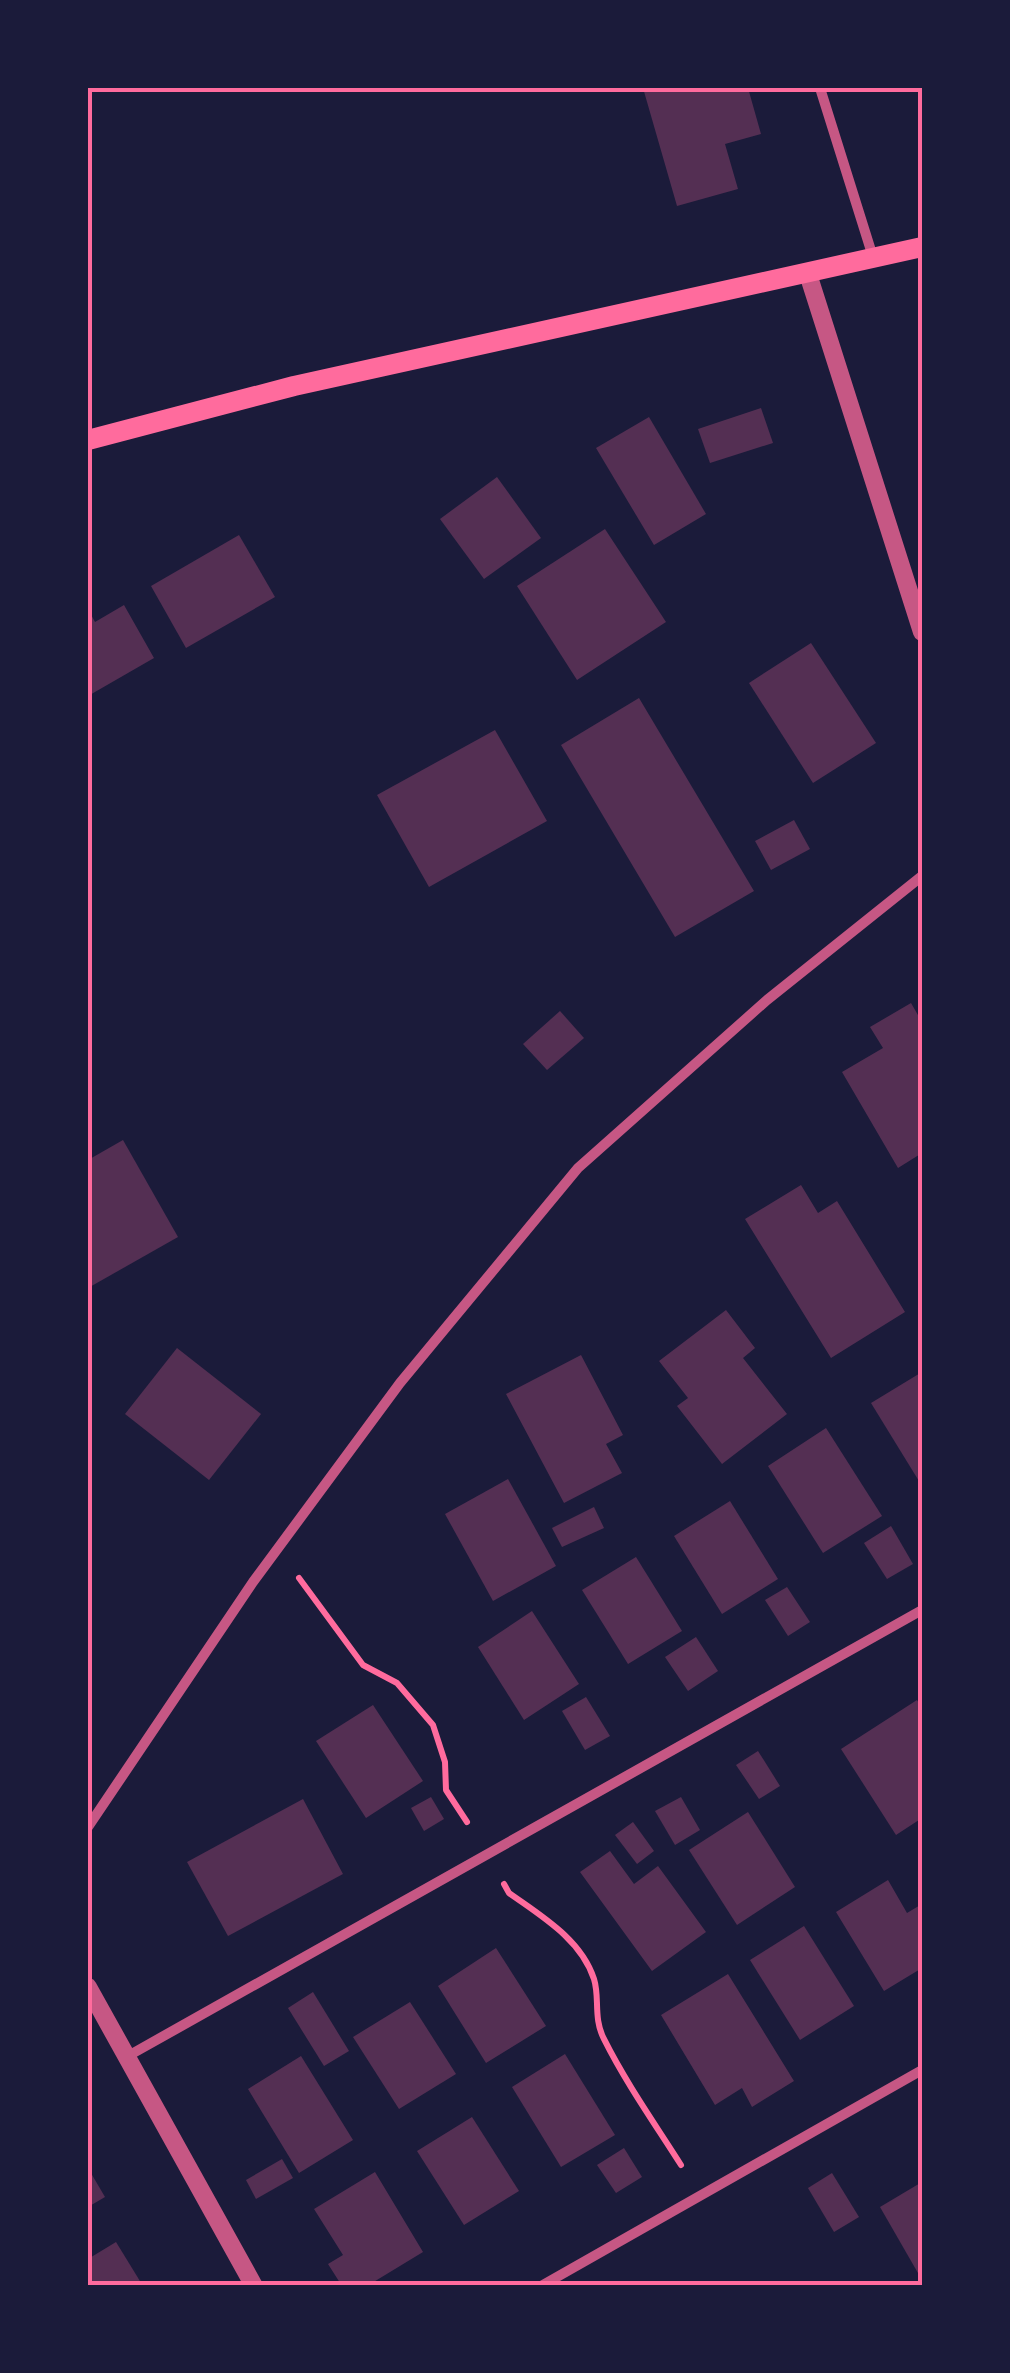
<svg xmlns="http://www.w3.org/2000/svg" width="1010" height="2373" viewBox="0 0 1010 2373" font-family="Merriweather,serif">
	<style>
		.building { fill: #542f53 }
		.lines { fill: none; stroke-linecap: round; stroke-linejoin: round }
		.path { stroke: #ff6b9d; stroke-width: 6 }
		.minor { stroke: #c65784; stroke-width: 10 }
		.tertiary { stroke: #c65784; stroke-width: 18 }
		.secondary { stroke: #ff6b9d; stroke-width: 20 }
		.neatline { fill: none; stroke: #ff6b9d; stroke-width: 4 }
	</style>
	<rect width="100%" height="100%" fill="#1b1b3a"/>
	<!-- building -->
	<g class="building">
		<polygon points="643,88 748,88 761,134 725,144 738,189 677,206"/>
		<polygon points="761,408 773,443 710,463 698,429"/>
		<polygon points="649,417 706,514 654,545 596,448"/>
		<polygon points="497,477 541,538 484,579 440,519"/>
		<polygon points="605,529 666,622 577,680 517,586"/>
		<polygon points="239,535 275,597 186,648 151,586"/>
		<polygon points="124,605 154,658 88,696 88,609 95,622"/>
		<polygon points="811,643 876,743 813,783 749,683"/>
		<polygon points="639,698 754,891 675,937 561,745"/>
		<polygon points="495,730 547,821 429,887 377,795"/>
		<polygon points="794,820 810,849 771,870 755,841"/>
		<polygon points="911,1003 922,1022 922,1153 898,1168 842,1072 883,1048 870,1027"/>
		<polygon points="560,1011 584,1038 547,1070 523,1044"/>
		<polygon points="123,1140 178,1237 88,1288 88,1160"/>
		<polygon points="801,1185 818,1213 837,1201 905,1312 831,1358 745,1219"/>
		<polygon points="726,1310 755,1348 743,1358 787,1414 722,1464 677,1406 688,1398 659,1361"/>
		<polygon points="177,1348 261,1414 209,1480 125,1414"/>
		<polygon points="581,1355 623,1435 606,1444 622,1473 564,1503 506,1394"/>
		<polygon points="922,1372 922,1486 871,1403"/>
		<polygon points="826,1428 882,1516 823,1553 768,1466"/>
		<polygon points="508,1479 556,1566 493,1601 445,1514"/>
		<polygon points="730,1501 778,1579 722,1614 674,1536"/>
		<polygon points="594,1507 604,1528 562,1547 552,1528"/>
		<polygon points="891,1526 913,1564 887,1579 864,1543"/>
		<polygon points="636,1557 682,1631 628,1664 582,1590"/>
		<polygon points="787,1587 810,1622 788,1636 765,1600"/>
		<polygon points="532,1611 579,1684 524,1720 478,1647"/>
		<polygon points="696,1637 718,1671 688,1691 665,1657"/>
		<polygon points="586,1697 610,1736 585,1750 562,1711"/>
		<polygon points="917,1700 922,1708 922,1818 896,1835 841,1749"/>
		<polygon points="373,1705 423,1781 366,1818 316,1741"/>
		<polygon points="758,1751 780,1786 759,1799 736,1765"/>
		<polygon points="431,1797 444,1819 424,1831 411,1808"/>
		<polygon points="681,1797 700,1830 675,1845 655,1811"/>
		<polygon points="303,1799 343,1874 228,1936 187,1862"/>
		<polygon points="748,1812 795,1887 737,1925 689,1850"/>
		<polygon points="633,1822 654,1851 637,1864 615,1835"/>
		<polygon points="610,1851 634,1884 658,1866 706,1932 652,1971 580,1872"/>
		<polygon points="888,1880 907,1913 922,1904 922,1968 884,1991 836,1912"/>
		<polygon points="804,1926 854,2006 800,2040 750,1960"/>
		<polygon points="496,1948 546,2026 486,2063 438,1986"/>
		<polygon points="728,1974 794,2081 752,2107 742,2088 715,2105 661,2015"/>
		<polygon points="313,1992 349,2051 324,2066 288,2008"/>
		<polygon points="410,2002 456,2074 399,2109 353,2037"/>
		<polygon points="565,2054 615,2135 561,2167 512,2087"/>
		<polygon points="301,2056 353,2140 299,2173 248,2089"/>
		<polygon points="472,2117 519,2191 464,2225 417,2151"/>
		<polygon points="624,2148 642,2177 616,2193 597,2165"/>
		<polygon points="282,2159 293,2178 256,2199 246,2180"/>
		<polygon points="88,2168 105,2197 88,2207"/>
		<polygon points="375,2172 423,2252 367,2286 342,2286 328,2264 343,2255 314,2209"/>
		<polygon points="832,2173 859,2217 834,2232 808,2188"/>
		<polygon points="922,2182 922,2280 880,2207"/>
		<polygon points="116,2242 143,2286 88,2286 88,2259"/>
	</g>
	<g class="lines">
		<!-- path -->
		<g class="path">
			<polyline points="299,1578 363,1665 397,1683 433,1725 445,1762 446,1790 467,1822"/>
			<path d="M 504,1884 L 509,1893 C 541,1916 581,1939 594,1979 C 600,1998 593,2018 604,2039 C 626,2083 655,2124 681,2165"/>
		</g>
		<!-- minor -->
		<g class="minor">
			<polyline points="820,88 873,257"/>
			<polyline points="88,1827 253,1582 400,1383 578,1168 767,1000 922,876"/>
			<polyline points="128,2056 922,1610"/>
			<polyline points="541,2286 922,2070"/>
		</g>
		<!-- tertiary -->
		<g class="tertiary">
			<polyline points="808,274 922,632"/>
			<polyline points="88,1987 254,2286"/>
		</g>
		<!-- secondary -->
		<polyline class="secondary" points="88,440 294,386 922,247"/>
	</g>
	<!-- border -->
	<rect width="1010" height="2373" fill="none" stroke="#1b1b3a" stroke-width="180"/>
	<rect x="90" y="90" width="830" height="2193" class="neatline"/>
</svg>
